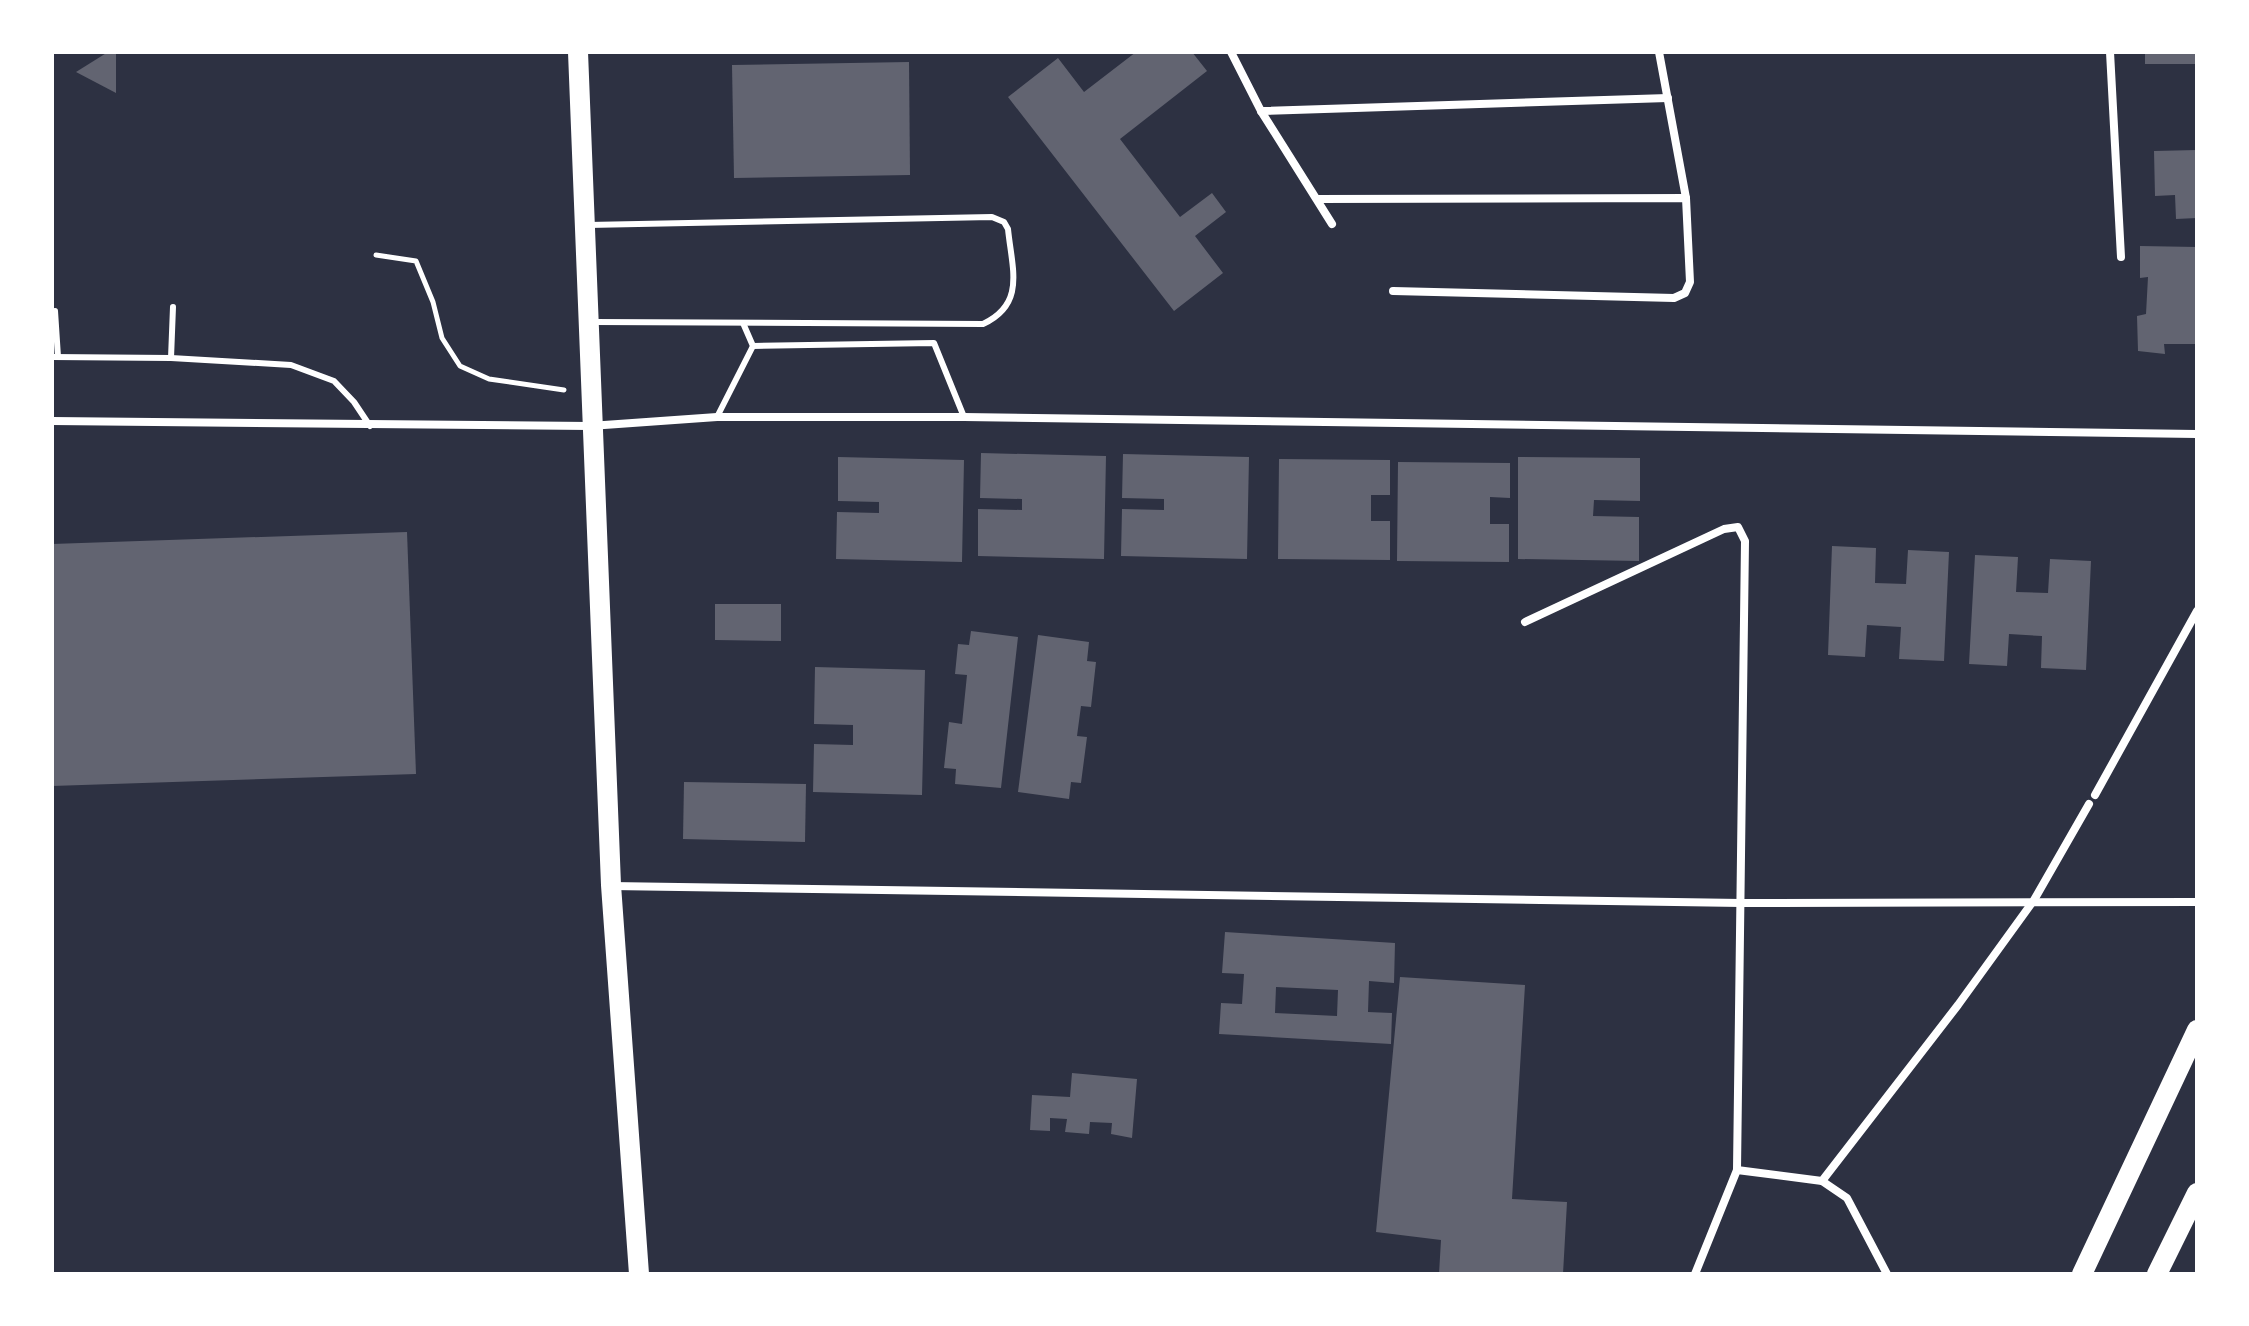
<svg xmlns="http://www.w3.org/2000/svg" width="2249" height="1326" viewBox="0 0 2249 1326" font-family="Commissioner,sans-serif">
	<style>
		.building { fill: #626471; fill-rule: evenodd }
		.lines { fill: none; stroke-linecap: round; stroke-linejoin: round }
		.path { stroke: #fff; stroke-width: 5 }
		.service { stroke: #fff; stroke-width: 6 }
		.minor { stroke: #fff; stroke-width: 8 }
		.primary { stroke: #fff; stroke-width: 20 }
	</style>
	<rect width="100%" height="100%" fill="#2d3142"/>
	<!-- building -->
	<g class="building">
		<polygon points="108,52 116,52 116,93 76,72"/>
		<polygon points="1136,52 1192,52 1207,71 1120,139 1180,217 1212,193 1226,212 1195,236 1223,273 1174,311 1008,97 1058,58 1084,92"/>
		<rect x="2145" y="52" width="52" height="12"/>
		<polygon points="909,62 910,175 734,178 732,65"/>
		<polygon points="2197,150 2197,218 2176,219 2175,195 2155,196 2154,151"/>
		<polygon points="2140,246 2197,247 2197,344 2164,344 2165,354 2138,351 2137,316 2146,314 2148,277 2140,278"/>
		<polygon points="981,453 1106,456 1104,559 978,556 978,509 1022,510 1022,499 980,498"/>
		<polygon points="1123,454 1249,457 1247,559 1121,556 1122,509 1164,510 1164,499 1122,498"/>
		<polygon points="838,457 964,460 962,562 836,559 837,512 879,513 879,502 838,501"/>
		<polygon points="1518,457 1640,458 1640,501 1594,500 1593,516 1639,517 1639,561 1518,559"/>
		<polygon points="1279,459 1390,460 1390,495 1371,495 1371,521 1390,521 1390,560 1278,559"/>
		<polygon points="1398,462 1510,463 1510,498 1490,497 1490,524 1509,524 1509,562 1397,561"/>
		<polygon points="407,532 416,774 52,786 52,544"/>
		<polygon points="1832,546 1876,548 1875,583 1906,584 1908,550 1949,552 1944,661 1899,659 1901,627 1867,625 1865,657 1828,655"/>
		<polygon points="1975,555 2018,557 2016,592 2048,593 2050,559 2091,561 2086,670 2041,668 2042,636 2009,634 2007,666 1969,664"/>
		<polygon points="715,604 781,604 781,641 715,640"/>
		<polygon points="971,631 1018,637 1001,788 955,784 956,769 944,768 949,722 962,724 967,675 955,674 958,644 969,645"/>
		<polygon points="1038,635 1089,642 1087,661 1096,662 1091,707 1081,706 1077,736 1087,737 1081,783 1071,782 1069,799 1018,792"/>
		<polygon points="815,667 925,670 922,795 813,792 814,744 853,745 853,725 814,724"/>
		<polygon points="684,782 806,784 805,842 683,839"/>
		<path d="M 1225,932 L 1395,943 L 1394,983 L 1369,981 L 1368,1012 L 1392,1013 L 1391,1044 L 1219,1034 L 1221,1003 L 1242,1004 L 1244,974 L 1222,973 ZM 1276,987 L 1338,990 L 1337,1016 L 1275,1013 Z"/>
		<polygon points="1400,977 1525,985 1512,1199 1567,1202 1563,1274 1439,1274 1441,1240 1376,1232"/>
		<polygon points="1072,1073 1137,1079 1132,1138 1111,1134 1112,1123 1090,1122 1089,1134 1065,1132 1067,1119 1050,1118 1050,1131 1030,1130 1032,1095 1070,1097"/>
	</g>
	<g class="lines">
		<!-- path -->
		<polyline class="path" points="376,255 416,261 433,302 442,338 460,366 489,379 564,390"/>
		<!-- service -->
		<g class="service">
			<path d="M 588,225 L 992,217 L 1004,222 L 1008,229 C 1012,269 1026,304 983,324 L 594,322"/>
			<polyline points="55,311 58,357"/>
			<polyline points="743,323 753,346"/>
			<polyline points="52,357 171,358 291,365 334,381 354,402 370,426"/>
			<polyline points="171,358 173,307"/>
			<polyline points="717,417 753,346 934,343 964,417"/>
		</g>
		<!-- minor -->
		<g class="minor">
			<polyline points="1231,52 1261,111 1332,224"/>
			<polyline points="1659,52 1686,198"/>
			<polyline points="2110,52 2121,257"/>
			<polyline points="1261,111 1668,98"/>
			<polyline points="1318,199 1686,198 1690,282 1685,293 1674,298 1393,291"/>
			<polyline points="52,421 590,426 717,417 964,417 2197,434"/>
			<polyline points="1525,622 1724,529 1738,527 1745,541 1737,1170 1695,1274"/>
			<polyline points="2095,795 2197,611"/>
			<polyline points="611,886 1741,903 2197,902"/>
			<polyline points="1737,1170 1822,1181 1958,1005 2034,900 2089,804"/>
			<polyline points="1822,1181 1847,1198 1887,1274"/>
		</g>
		<!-- primary -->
		<g class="primary">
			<polyline points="578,52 611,885 639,1274"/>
			<polyline points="2082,1274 2197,1030"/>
			<polyline points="2157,1274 2197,1193"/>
		</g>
	</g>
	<!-- border -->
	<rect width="2249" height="1326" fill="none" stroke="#ffffff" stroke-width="108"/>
</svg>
